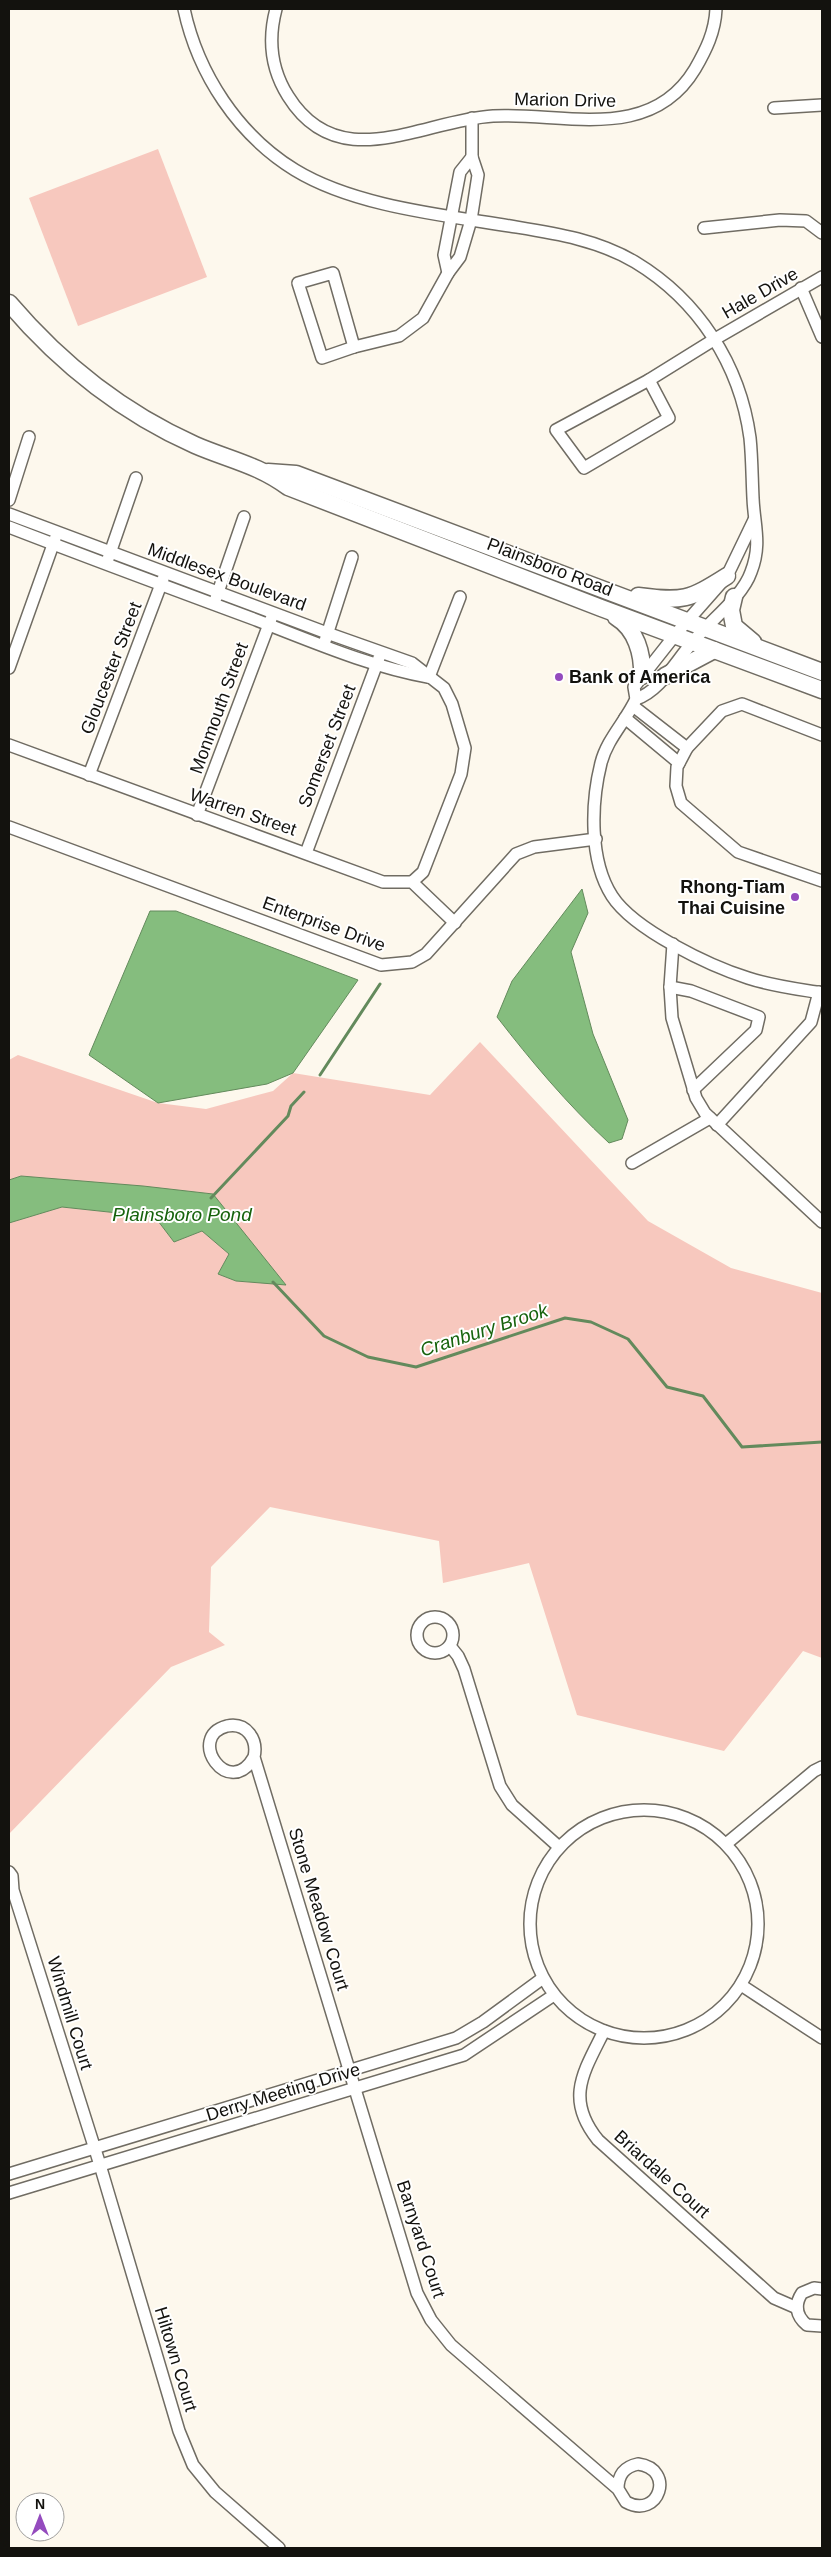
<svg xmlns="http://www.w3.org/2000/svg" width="831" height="2557" viewBox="0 0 831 2557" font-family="Helvetica,sans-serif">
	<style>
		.green { fill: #f7c8be }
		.water { fill: #85bd7e; stroke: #638a5c }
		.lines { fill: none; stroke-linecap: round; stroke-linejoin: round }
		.stream { stroke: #638a5c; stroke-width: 3 }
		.street-casing { stroke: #706c63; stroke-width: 14 }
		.secondary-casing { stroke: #706c63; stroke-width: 19 }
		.street { stroke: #fff; stroke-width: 11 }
		.secondary { stroke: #fff; stroke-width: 16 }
		.poi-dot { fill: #944bbe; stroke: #fff; stroke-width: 2 }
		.labels { text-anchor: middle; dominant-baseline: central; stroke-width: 4; stroke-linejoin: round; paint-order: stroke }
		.street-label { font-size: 18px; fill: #13120e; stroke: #fff }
		.poi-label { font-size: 18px; font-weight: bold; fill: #13120e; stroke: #fff; text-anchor: start }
		.water-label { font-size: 19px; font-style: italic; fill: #16620c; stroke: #fff }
	</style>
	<rect width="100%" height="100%" fill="#fdf8ed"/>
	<!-- green -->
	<g class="green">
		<polygon points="158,149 207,277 78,326 29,198"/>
		<polygon points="480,1042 648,1221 731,1268 822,1293 822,1658 803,1651 724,1751 577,1715 529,1563 443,1583 439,1541 270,1507 211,1567 209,1632 225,1645 171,1667 9,1834 9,1223 62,1207 155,1217 174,1242 202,1231 229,1254 218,1274 236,1281 285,1284 213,1194 21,1176 9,1180 9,1060 18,1055 158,1103 206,1109 273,1091 293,1073 430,1095"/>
	</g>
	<!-- water -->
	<g class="water">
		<path d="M 582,889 L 588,913 L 571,952 L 593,1034 L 628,1120 L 622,1139 L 609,1143 C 567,1104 531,1061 497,1017 L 512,981 Z"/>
		<polygon points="150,911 176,911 358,980 293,1073 267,1084 158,1103 89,1055"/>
		<polygon points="21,1176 143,1186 213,1194 286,1285 236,1281 218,1274 229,1254 202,1231 174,1242 155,1217 62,1207 9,1223 9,1180"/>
	</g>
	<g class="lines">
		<!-- stream -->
		<g class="stream">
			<polyline points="320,1075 380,984"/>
			<polyline points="211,1198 288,1116 291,1106 304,1092"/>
			<polyline points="273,1282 324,1336 368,1357 416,1367 565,1318 591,1322 628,1339 667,1387 703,1396 742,1447 822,1442"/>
		</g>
		<!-- street casing -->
		<g class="street-casing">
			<g id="street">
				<path d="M 184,9 C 198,74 238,135 295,170 C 354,206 442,215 510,226 C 553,233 596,239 635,262 C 698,300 740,364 750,438 C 752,457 752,478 753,498 C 754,525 762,544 751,572 C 742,598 709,621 692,643 C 675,662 660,691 636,699"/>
				<path d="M 276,9 C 268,39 271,69 288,96 C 339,178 422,120 493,116 C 562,112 650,144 695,69 C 706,50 715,32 716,9"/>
				<polyline points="774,108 822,105"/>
				<polygon points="472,157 478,175 471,220 460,257 448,273 444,255 460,172"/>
				<polyline points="472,157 472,118"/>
				<polyline points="704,228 780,220 806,221 822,233"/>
				<polygon points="333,273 354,347 322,358 298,283"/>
				<polyline points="801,288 822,337"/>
				<polyline points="354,347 399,336 423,318 448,273"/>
				<polygon points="649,380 669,418 584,468 556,430"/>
				<polyline points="649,380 715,339 822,277"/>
				<polyline points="9,500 29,437"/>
				<polyline points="9,514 327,633 412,663 444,688 452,704 465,748 461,774 423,872 412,882"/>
				<path d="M 754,520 L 727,576 L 675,635 L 634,687 L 636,699 C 626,721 607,739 601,763 C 591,803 589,860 612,896 C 634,930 710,966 748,978 C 772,986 798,989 822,993"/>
				<path d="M 9,527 C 89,558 170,588 251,618 C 309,640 367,666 428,677"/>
				<polyline points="108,559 136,478"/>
				<polyline points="216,598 244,517"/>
				<polyline points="325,641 352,557"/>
				<polyline points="9,668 55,539"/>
				<polyline points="429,677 460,597"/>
				<polyline points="633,706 687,748"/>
				<polyline points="625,718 679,763"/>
				<polyline points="822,735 742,704 722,711 687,748 677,767 676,786 681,803 738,852 822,881"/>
				<polyline points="9,745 383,882 412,882 455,923"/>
				<polyline points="89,775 163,579"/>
				<polyline points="197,815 271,619"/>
				<polyline points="9,827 381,965 412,962 426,954 516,854 534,847 596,839"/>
				<polyline points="306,853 379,658"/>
				<polyline points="673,944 670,987 672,1018 696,1098 705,1113 822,1222"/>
				<polyline points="670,987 691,991 759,1017 756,1030 693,1090"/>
				<polyline points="717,1125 811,1022 819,992"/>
				<polyline points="632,1163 710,1118"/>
				<circle cx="435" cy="1635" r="18"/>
				<polyline points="450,1646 458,1656 464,1669 500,1786 512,1805 559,1847"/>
				<path d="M 254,1757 C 229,1801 185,1737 227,1726 C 247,1722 258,1740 254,1757 L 417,2293 L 431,2320 L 451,2345 L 618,2489 L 626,2502 C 659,2520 676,2469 638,2464 C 624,2467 618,2475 618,2489"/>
				<circle cx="644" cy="1924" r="114"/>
				<polyline points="726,1844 814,1771 822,1767"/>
				<polyline points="9,1872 12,1876 13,1890 100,2165 179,2431 193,2465 215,2492 279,2548"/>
				<polyline points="741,1985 822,2038"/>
				<path d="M 604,2031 C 583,2073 565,2099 598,2140 L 774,2298 L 797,2308"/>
				<polyline points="9,2174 456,2038 483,2022 543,1978"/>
				<polyline points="9,2193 464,2055 554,1995"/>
				<path d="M 822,2289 L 814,2288 L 802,2293 C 794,2305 796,2316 807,2325 L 822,2326"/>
			</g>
		</g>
		<!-- secondary casing -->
		<g class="secondary-casing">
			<g id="secondary">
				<path d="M 9,303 C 61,364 121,412 195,445 C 227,459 259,465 288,487 L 601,608 L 822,690"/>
				<polyline points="268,472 296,474 822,672"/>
				<path d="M 638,596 C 683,602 689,600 727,576"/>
				<polyline points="734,597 731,610 734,626 753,642"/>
				<path d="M 616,617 C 636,629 643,654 642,676"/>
				<polyline points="665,676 714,650"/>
			</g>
		</g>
		<!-- street -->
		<use href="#street" class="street"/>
		<!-- secondary -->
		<use href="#secondary" class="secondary"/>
	</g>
	<!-- markers -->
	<g class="poi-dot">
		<circle cx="559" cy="677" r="5"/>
		<circle cx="795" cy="897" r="5"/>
	</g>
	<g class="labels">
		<!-- street labels -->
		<g class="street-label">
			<text transform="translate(565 100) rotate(1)">Marion Drive</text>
			<text transform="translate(760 293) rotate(-30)">Hale Drive</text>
			<text transform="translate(550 567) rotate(21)">Plainsboro Road</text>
			<text transform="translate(227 577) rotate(20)">Middlesex Boulevard</text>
			<text transform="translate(111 668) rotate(-69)">Gloucester Street</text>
			<text transform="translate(219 708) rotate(-70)">Monmouth Street</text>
			<text transform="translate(327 746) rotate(-69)">Somerset Street</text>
			<text transform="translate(243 812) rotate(19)">Warren Street</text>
			<text transform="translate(324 924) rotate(20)">Enterprise Drive</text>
			<text transform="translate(319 1909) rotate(73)">Stone Meadow Court</text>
			<text transform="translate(70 2013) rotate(73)">Windmill Court</text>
			<text transform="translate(283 2092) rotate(-17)">Derry Meeting Drive</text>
			<text transform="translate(662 2174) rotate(42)">Briardale Court</text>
			<text transform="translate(421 2239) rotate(72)">Barnyard Court</text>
			<text transform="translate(176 2359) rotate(73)">Hiltown Court</text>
		</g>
		<!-- poi labels -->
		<g class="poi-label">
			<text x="569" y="677">Bank of America</text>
			<text x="785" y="887" text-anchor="end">Rhong-Tiam<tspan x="785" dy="21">Thai Cuisine</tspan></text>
		</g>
		<!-- water labels -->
		<g class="water-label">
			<text x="182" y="1214">Plainsboro Pond</text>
			<text transform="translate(484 1330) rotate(-18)">Cranbury Brook</text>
		</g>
	</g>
	<!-- border -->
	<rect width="831" height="2557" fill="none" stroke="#13120e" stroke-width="20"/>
	<!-- north arrow -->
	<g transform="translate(40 2517)"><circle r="24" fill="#ffffff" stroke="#a1a09f"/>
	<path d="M0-4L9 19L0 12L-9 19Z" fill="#944bbe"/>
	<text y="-8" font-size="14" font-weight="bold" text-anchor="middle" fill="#13120e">N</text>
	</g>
</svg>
